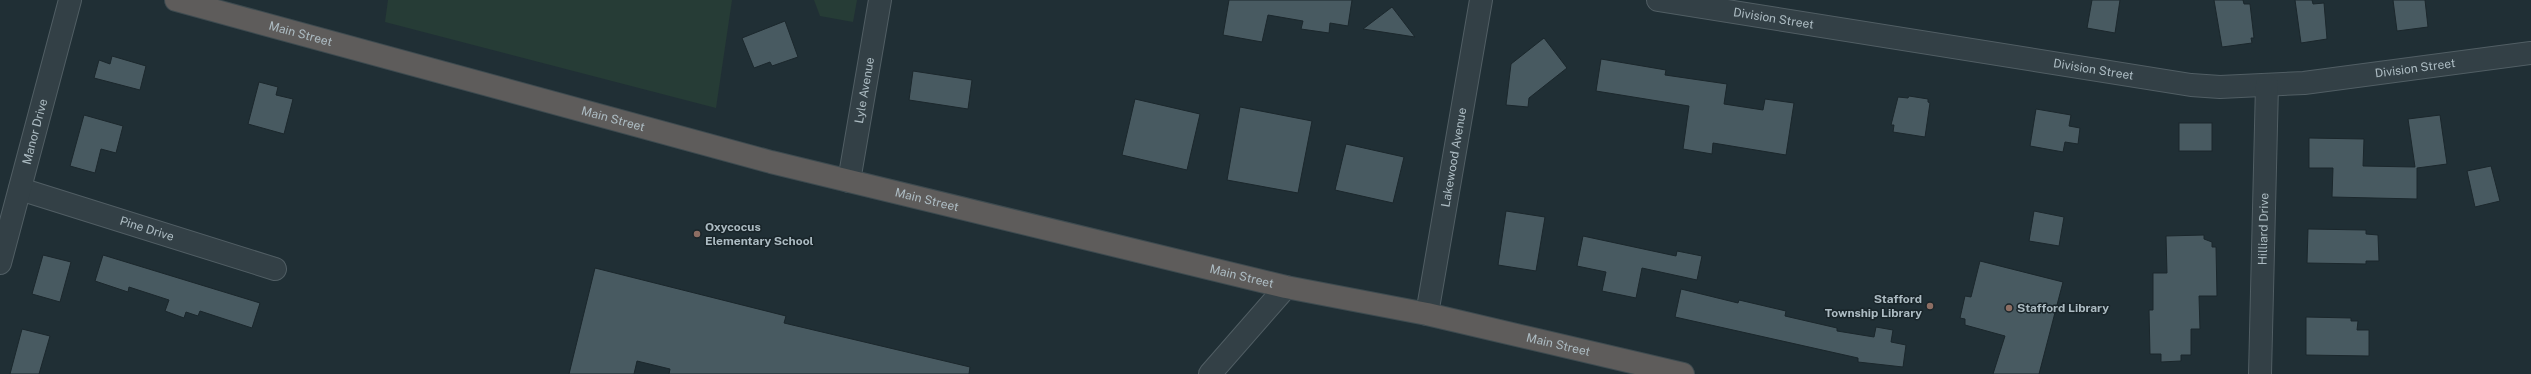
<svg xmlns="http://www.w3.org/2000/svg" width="2531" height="374" viewBox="0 0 2531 374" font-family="'Public Sans',sans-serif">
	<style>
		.green { fill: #263c36 }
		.building { fill: #485a61; stroke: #1b272c }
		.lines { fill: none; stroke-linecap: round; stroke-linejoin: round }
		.minor-casing { stroke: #515e64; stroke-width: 24 }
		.trunk-casing { stroke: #3e4b50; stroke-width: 24 }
		.minor { stroke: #334046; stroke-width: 22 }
		.trunk { stroke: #5e5c5b; stroke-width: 22 }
		.education-dot { fill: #8d6e63; stroke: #19252a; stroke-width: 1.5 }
		.labels { text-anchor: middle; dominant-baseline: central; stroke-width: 3; stroke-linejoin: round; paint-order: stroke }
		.street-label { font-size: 12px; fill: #adbcc3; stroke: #19252a }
		.poi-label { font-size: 12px; font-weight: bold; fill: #adbcc3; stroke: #19252a; text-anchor: start }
	</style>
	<rect width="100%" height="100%" fill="#202f35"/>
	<!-- green -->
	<g class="green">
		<polygon points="388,0 732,0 716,108 385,22"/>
		<polygon points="814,0 857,0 853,22 820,16"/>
	</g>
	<!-- building -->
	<g class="building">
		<polygon points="1229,0 1352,0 1348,26 1330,23 1329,33 1301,29 1303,21 1268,15 1262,42 1223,35"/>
		<polygon points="2092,0 2120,0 2115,33 2087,28"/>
		<polygon points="2214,0 2243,0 2244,4 2250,4 2254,38 2251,38 2252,43 2222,47"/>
		<polygon points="2295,0 2312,0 2313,4 2324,3 2327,39 2301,43"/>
		<polygon points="2393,0 2425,0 2428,27 2397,31"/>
		<polygon points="1392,7 1415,37 1363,29"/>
		<polygon points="785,21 798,57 772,66 770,62 754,68 742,38"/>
		<polygon points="1544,38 1567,68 1529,98 1528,107 1506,105 1511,64"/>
		<polygon points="112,56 146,66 140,90 94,78 99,60 110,64"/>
		<polygon points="1601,59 1666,70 1665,75 1727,84 1724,104 1763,110 1765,99 1794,103 1786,155 1713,143 1712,154 1683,149 1689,106 1596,91"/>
		<polygon points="913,71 972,80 968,109 909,100"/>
		<polygon points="259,82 278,87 276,95 293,99 284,134 248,124"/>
		<polygon points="1909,96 1928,99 1928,102 1930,103 1925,137 1893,132 1894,125 1891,125 1898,97 1908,98"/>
		<polygon points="1135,99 1200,114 1187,170 1122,155"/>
		<polygon points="1240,107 1312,121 1298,193 1227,180"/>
		<polygon points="2036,109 2071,115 2069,126 2080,128 2078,144 2065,142 2063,152 2030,146"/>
		<polygon points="84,115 123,126 116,153 101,149 95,173 70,166"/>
		<polygon points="2440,115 2447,164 2417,168 2417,199 2332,197 2333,168 2309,168 2309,138 2364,139 2363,166 2415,167 2408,119"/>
		<rect x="2179" y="123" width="33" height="28"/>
		<polygon points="1346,144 1404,157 1393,203 1335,190"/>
		<polygon points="2491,166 2500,201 2475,207 2467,171"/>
		<polygon points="1506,211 1545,217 1536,271 1498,265"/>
		<polygon points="2034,211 2064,217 2059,246 2029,241"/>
		<polygon points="2308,229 2366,230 2366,234 2378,235 2379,261 2366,261 2366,264 2307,263"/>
		<polygon points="2204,235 2204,239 2212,242 2212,247 2216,247 2217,296 2199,296 2200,329 2191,329 2191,355 2181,355 2181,361 2161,362 2161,354 2150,354 2149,310 2153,310 2153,273 2167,273 2166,236"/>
		<polygon points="1583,236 1676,256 1677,251 1702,256 1697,280 1642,268 1636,298 1602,291 1606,272 1577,266"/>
		<polygon points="43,255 71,262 60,302 32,294"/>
		<polygon points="103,255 260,303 252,328 200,311 198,316 186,312 184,318 165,311 169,300 129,287 128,292 95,281"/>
		<polygon points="1980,261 2063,282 2039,374 1993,374 2005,336 1965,325 1965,319 1960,318 1965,296 1971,297"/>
		<polygon points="595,268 786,316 784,323 970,367 969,374 669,374 670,369 637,361 634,374 569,374"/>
		<polygon points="1681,289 1738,303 1739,300 1786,311 1785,316 1837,328 1837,331 1874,337 1876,327 1893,330 1891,342 1906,345 1903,367 1858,362 1858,358 1675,317"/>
		<polygon points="2306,317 2351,318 2351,321 2358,321 2357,330 2369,330 2369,356 2306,355"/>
		<polygon points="22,329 50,336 39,374 10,374"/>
	</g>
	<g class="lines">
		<!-- minor casing -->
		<g class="minor-casing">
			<g id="minor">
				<path id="s1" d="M 1658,0 L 2191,85 L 2220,87 L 2304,83 L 2531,53"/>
				<path id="s2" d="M 849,181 L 880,0"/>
				<path id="s3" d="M 20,189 L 275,269"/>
				<path id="s4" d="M 0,263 L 70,0"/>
				<path id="s5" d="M 1427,314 L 1481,0"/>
				<polyline points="1210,374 1286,287"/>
				<path id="s6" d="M 2260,374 L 2267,85"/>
			</g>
		</g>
		<!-- trunk casing -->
		<g class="trunk-casing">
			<g id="trunk">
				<path id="s7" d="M 176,0 L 771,162 L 1286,287 L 1427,314 L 1683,374"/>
			</g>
		</g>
		<!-- minor -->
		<use href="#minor" class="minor"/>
		<!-- trunk -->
		<use href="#trunk" class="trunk"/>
	</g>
	<!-- markers -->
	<g class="education-dot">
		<circle cx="697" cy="234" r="4"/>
		<circle cx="1930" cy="306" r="4"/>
		<circle cx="2009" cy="308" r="4"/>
	</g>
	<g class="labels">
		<!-- street labels -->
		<g class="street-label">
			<text stroke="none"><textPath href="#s1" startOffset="117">Division Street</textPath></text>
			<text stroke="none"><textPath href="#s7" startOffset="129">Main Street</textPath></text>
			<text stroke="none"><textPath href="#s1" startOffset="765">Division Street</textPath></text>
			<text stroke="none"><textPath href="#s1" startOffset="441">Division Street</textPath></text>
			<text stroke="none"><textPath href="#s2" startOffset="92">Lyle Avenue</textPath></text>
			<text stroke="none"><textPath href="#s7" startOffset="453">Main Street</textPath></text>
			<text stroke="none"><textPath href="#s4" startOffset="136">Manor Drive</textPath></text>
			<text stroke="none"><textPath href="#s5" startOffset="159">Lakewood Avenue</textPath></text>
			<text stroke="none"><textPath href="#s7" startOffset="777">Main Street</textPath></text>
			<text stroke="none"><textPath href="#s3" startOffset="133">Pine Drive</textPath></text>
			<text stroke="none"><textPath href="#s6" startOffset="145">Hilliard Drive</textPath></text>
			<text stroke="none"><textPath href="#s7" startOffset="1101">Main Street</textPath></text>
			<text stroke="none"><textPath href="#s7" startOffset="1425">Main Street</textPath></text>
		</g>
		<!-- poi labels -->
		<g class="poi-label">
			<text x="705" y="227">Oxycocus<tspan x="705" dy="14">Elementary School</tspan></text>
			<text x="1922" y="299" text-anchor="end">Stafford<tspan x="1922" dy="14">Township Library</tspan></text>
			<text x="2017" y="308">Stafford Library</text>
		</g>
	</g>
</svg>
